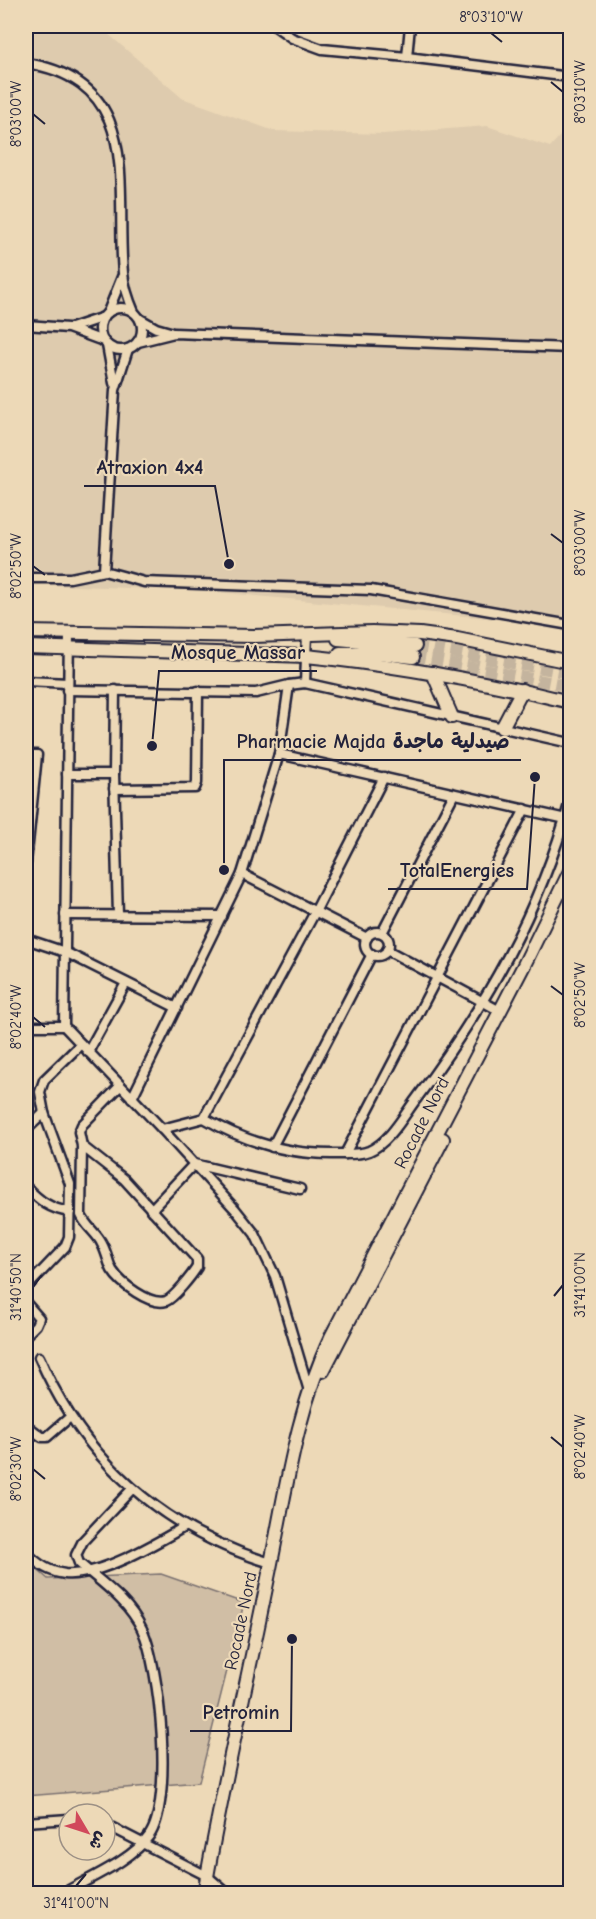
<svg xmlns="http://www.w3.org/2000/svg" width="596" height="1919" viewBox="0 0 596 1919" font-family="'Comic Neue','Playpen Sans Arabic',sans-serif">
	<style>
		.built { fill: #decbae }
		.green { fill: #d0bea5; stroke: #797070; stroke-width: 1.5 }
		.lines { fill: none; stroke-linecap: round; stroke-linejoin: round }
		.highway-tunnel { stroke: #c4b49e; stroke-width: 12; stroke-dasharray: 12 6; stroke-linecap: butt }
		.minor-casing { stroke: #22223b; stroke-width: 13 }
		.highway-casing { stroke: #22223b; stroke-width: 16 }
		.minor { stroke: #edd9b7; stroke-width: 8 }
		.highway { stroke: #edd9b7; stroke-width: 12 }
		.ticks { fill: none; stroke: #22223b; stroke-width: 2 }
		.labels { text-anchor: middle; dominant-baseline: central; stroke-width: 4.5; stroke-linejoin: round; paint-order: stroke }
		.street-label { font-size: 18px; fill: #22223b; stroke: #edd9b7 }
		.leader { fill: none; stroke: #22223b; stroke-width: 2 }
		.callout-dot { fill: #22223b; stroke: #edd9b7; stroke-width: 2 }
		.callout-label { font-size: 20px; text-anchor: middle; font-weight: bold; fill: #22223b; stroke: #edd9b7; stroke-width: 4.5; stroke-linejoin: round; paint-order: stroke }
		.neatline { fill: none; stroke: #22223b; stroke-width: 2 }
		.ticks-label { font-size: 15px; text-anchor: middle; fill: #22223b }
	</style>
	<rect width="100%" height="100%" fill="#edd9b7"/>
	<filter id="ink" filterUnits="userSpaceOnUse"><feTurbulence type="fractalNoise" baseFrequency=".0167" numOctaves="2"/><feDisplacementMap in="SourceGraphic" scale="12" xChannelSelector="R" yChannelSelector="G"/><feConvolveMatrix kernelMatrix="1 2 1 2 8 2 1 2 1" color-interpolation-filters="sRGB"/></filter>
	<g filter="url(#ink)">
		<!-- built -->
		<polygon class="built" points="26,26 99,26 182,98 274,131 383,134 487,126 550,147 570,125 570,626 206,591 26,584"/>
		<!-- green -->
		<polygon class="green" points="26,1560 48,1579 161,1574 244,1603 199,1782 26,1796"/>
		<g class="lines">
			<!-- highway-tunnel -->
			<g class="highway-tunnel">
				<polyline points="415,646 570,673"/>
				<polyline points="413,657 570,686"/>
			</g>
			<!-- minor casing -->
			<g class="minor-casing">
				<g id="minor">
					<polyline points="275,26 292,38 322,49 407,57 570,77"/>
					<polyline points="407,57 410,26"/>
					<path d="M 26,63 C 145,82 115,187 123,273 C 124,287 129,300 134,312"/>
					<circle cx="121" cy="329" r="21"/>
					<polyline points="108,312 122,277"/>
					<polyline points="140,319 156,328 170,332"/>
					<polyline points="26,325 68,328 103,341"/>
					<polyline points="71,328 104,317"/>
					<polyline points="138,342 174,333 570,348"/>
					<polyline points="107,345 114,383"/>
					<polyline points="104,571 115,390 128,349"/>
					<polyline points="26,578 70,578 104,571 144,582 371,590 570,625"/>
					<polyline points="69,633 64,1026 162,1129 235,1209 255,1234 275,1276 309,1391"/>
					<polyline points="26,681 68,683"/>
					<polyline points="305,683 307,634"/>
					<polyline points="67,690 256,693 289,685 305,683 570,743"/>
					<polyline points="115,690 114,774 118,915"/>
					<polyline points="279,754 566,819"/>
					<polyline points="26,755 37,755 26,863"/>
					<polyline points="67,774 114,774"/>
					<polyline points="114,789 195,788 197,783 198,691"/>
					<polyline points="242,874 367,938"/>
					<polyline points="65,915 222,916"/>
					<circle cx="377" cy="944" r="12"/>
					<polyline points="382,933 454,794"/>
					<polyline points="32,941 65,952 177,1008"/>
					<polyline points="387,950 500,1011"/>
					<polyline points="26,1026 64,1026"/>
					<polyline points="88,1052 126,983"/>
					<polyline points="132,1098 242,874 279,754 289,685"/>
					<path d="M 204,1118 C 245,1142 289,1155 337,1154 C 348,1154 359,1155 369,1151 C 390,1142 404,1115 417,1098 C 486,1005 539,913 570,801"/>
					<polyline points="162,1129 204,1118 315,912 384,777"/>
					<polyline points="26,1130 44,1113"/>
					<path d="M 82,1146 L 124,1179 L 197,1259 L 197,1267 C 192,1275 174,1298 166,1301 C 150,1306 120,1283 112,1270 C 108,1262 107,1253 102,1244 C 97,1233 86,1227 81,1215 L 82,1146 L 79,1132 L 82,1125 L 120,1086"/>
					<polyline points="272,1147 372,954"/>
					<polyline points="345,1154 525,809"/>
					<path d="M 26,1187 C 40,1201 50,1209 70,1212"/>
					<polyline points="151,1210 194,1164 300,1189"/>
					<polyline points="26,1288 65,1247 69,1237 70,1184 44,1113 40,1092 44,1080 81,1044"/>
					<polyline points="26,1303 39,1318 36,1325 26,1335"/>
					<path d="M 39,1357 C 85,1462 162,1530 271,1563"/>
					<polyline points="26,1425 42,1437 47,1437 70,1417"/>
					<path d="M 26,1552 C 36,1563 49,1572 65,1574 C 99,1577 155,1544 184,1527"/>
					<polyline points="26,1822 69,1819"/>
					<polyline points="105,1824 207,1876 228,1894"/>
					<path d="M 62,1894 C 89,1878 131,1861 149,1836 C 174,1801 160,1667 142,1629 C 129,1601 102,1583 79,1563 L 76,1555 L 83,1541 L 132,1489"/>
				</g>
			</g>
			<!-- highway casing -->
			<g class="highway-casing">
				<g id="highway">
					<polyline points="26,632 254,636 372,632 420,634 457,639 570,662"/>
					<polyline points="338,639 415,646"/>
					<path d="M 26,647 L 306,656 C 395,665 483,681 570,702"/>
					<polyline points="340,653 378,653 413,657"/>
					<polyline points="433,673 452,717"/>
					<polyline points="502,728 522,690"/>
					<polyline points="570,817 566,819 570,824"/>
					<polyline points="323,1371 443,1139"/>
					<path d="M 204,1894 C 222,1788 247,1683 268,1578 C 285,1497 295,1413 331,1337 L 524,965 L 570,871"/>
				</g>
			</g>
			<!-- minor -->
			<use href="#minor" class="minor"/>
			<!-- highway -->
			<use href="#highway" class="highway"/>
		</g>
	</g>
	<!-- ticks -->
	<path class="ticks" d="M 491,33 L 502,42M 551,82 L 563,92M 33,114 L 45,124M 551,534 L 563,543M 33,566 L 45,575M 551,986 L 563,995M 33,1017 L 45,1027M 33,1287 L 42,1275M 554,1296 L 563,1285M 551,1437 L 563,1447M 33,1469 L 45,1479M 76,1886 L 86,1874"/>
	<g class="labels">
		<!-- street labels -->
		<g class="street-label">
			<text transform="translate(422 1123) rotate(-63)">Rocade Nord</text>
			<text transform="translate(241 1621) rotate(-78)">Rocade Nord</text>
		</g>
	</g>
	<!-- callouts -->
	<path class="leader" d="M229 564L215 486H84M152 746L159 671H317M224 870L224 760H521M535 777L527 889H388M292 1639L291 1731H190"/>
	<g class="callout-dot">
		<circle cx="229" cy="564" r="6"/>
		<circle cx="152" cy="746" r="6"/>
		<circle cx="224" cy="870" r="6"/>
		<circle cx="535" cy="777" r="6"/>
		<circle cx="292" cy="1639" r="6"/>
	</g>
	<g class="callout-label">
		<text x="150" y="474">Atraxion 4x4</text>
		<text x="238" y="659">Mosque Massar</text>
		<text x="373" y="748">Pharmacie Majda صيدلية ماجدة</text>
		<text x="457" y="877">TotalEnergies</text>
		<text x="241" y="1719">Petromin</text>
	</g>
	<!-- margin -->
	<rect width="596" height="1919" fill="none" stroke="#edd9b7" stroke-width="66"/>
	<!-- north arrow -->
	<g transform="translate(87 1832) rotate(129)"><circle r="28" fill="#edd9b7" stroke="#9c9085" stroke-width="1.5"/>
	<path d="M0-4.5L10 22L0 15L-10 22Z" fill="#d1495b"/>
	<text y="-9" font-size="16" font-weight="bold" text-anchor="middle" fill="#22223b">ش</text>
	</g>
	<rect x="33" y="33" width="530" height="1853" class="neatline"/>
	<g class="ticks-label">
		<text x="491" y="22">8°03'10"W</text>
		<text transform="translate(580 92) rotate(-90)" y="5">8°03'10"W</text>
		<text transform="translate(16 114) rotate(-90)" y="5">8°03'00"W</text>
		<text transform="translate(580 543) rotate(-90)" y="5">8°03'00"W</text>
		<text transform="translate(16 566) rotate(-90)" y="5">8°02'50"W</text>
		<text transform="translate(580 995) rotate(-90)" y="5">8°02'50"W</text>
		<text transform="translate(16 1017) rotate(-90)" y="5">8°02'40"W</text>
		<text transform="translate(580 1285) rotate(-90)" y="5">31°41'00"N</text>
		<text transform="translate(16 1287) rotate(-90)" y="5">31°40'50"N</text>
		<text transform="translate(580 1447) rotate(-90)" y="5">8°02'40"W</text>
		<text transform="translate(16 1469) rotate(-90)" y="5">8°02'30"W</text>
		<text x="76" y="1908">31°41'00"N</text>
	</g>
</svg>
